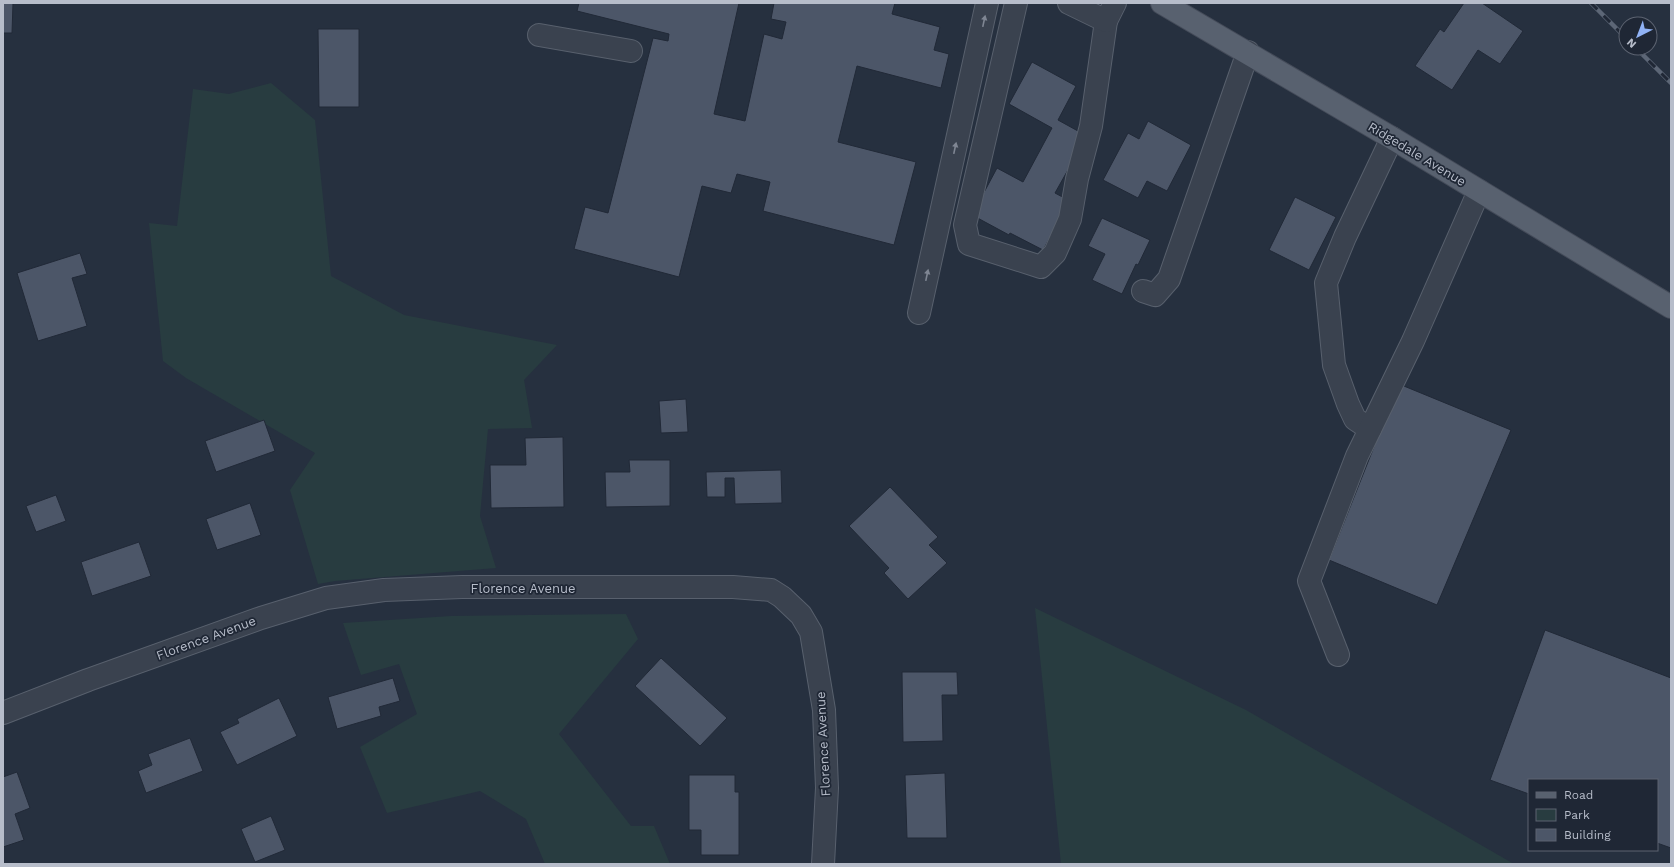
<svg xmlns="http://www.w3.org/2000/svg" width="1674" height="867" viewBox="0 0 1674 867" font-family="'Work Sans',sans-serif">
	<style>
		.green { fill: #283c40 }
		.building { fill: #4c5668; stroke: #212937 }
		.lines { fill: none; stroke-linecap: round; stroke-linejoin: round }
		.minor-casing { stroke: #58606d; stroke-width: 24 }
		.major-casing { stroke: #444b59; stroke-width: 24 }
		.minor { stroke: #3a424f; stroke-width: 22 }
		.major { stroke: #58616f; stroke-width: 22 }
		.rail-casing { stroke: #5c6676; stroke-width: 4.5 }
		.rail { stroke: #1f2735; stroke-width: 3; stroke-dasharray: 9; stroke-linecap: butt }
		.oneway { fill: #7f8693 }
		.labels { text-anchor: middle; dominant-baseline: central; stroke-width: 3.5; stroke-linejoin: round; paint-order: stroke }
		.street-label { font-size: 13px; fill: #b7bdca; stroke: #1f2735 }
	</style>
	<rect width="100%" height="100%" fill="#26303f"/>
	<!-- green -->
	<g class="green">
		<polygon points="271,83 315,120 331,276 404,315 557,345 524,380 532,428 488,429 480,516 496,568 335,581 318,584 290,490 315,453 186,378 163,361 149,223 177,226 193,89 229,94"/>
		<polygon points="1035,608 1246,710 1514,864 1061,864"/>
		<polygon points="626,614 638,639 559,734 631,826 654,826 670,864 545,864 526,819 480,791 387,813 360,747 417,714 399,664 361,675 343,623 451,616"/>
	</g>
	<!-- building -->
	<g class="building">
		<polygon points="3,3 13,3 12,33 3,33"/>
		<polygon points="579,3 739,3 714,114 745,121 764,34 782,39 786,22 771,19 774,3 895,3 892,14 940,27 934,50 949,54 941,88 857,66 838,142 916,162 894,245 763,211 770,182 737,174 731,193 702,186 679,277 574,249 585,207 608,213 653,38 668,41 669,34 577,11"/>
		<polygon points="1464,3 1482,3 1523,31 1500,64 1478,50 1452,90 1415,66 1440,29 1444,32"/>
		<polygon points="318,29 359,29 359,107 319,107"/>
		<polygon points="1032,62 1076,86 1058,120 1087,136 1055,193 1070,201 1043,250 1010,233 1009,235 972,215 997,168 1023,182 1052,128 1009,104"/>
		<polygon points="1148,121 1191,145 1167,191 1147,181 1138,198 1103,180 1128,133 1139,139"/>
		<polygon points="1295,197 1336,217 1309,270 1269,250"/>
		<polygon points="1102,218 1150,240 1138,265 1136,264 1122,294 1092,280 1105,254 1088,246"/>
		<polygon points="80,253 87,274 72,278 87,326 38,341 17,273"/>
		<polygon points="1399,384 1511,430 1437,605 1329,560"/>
		<polygon points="686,399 688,432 661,433 659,401"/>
		<polygon points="264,420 275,451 216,472 205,441"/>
		<polygon points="563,437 564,507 491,508 490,465 526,465 525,438"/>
		<polygon points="629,460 670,460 670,506 606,507 605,472 630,472"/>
		<polygon points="781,470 782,503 735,504 734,478 725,478 725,497 707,497 706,472"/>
		<polygon points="890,487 938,537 929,545 947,563 908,599 884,573 889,568 849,526"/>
		<polygon points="56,495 66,521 36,532 26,506"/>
		<polygon points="250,503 261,535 217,550 206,519"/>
		<polygon points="139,542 151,576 92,596 81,562"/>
		<polygon points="1545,630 1671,678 1671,848 1657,843 1657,780 1529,780 1529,794 1490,780"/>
		<polygon points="661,658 727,718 700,746 635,686"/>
		<polygon points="902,672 957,672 958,695 942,695 943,741 903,742"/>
		<polygon points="393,678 400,701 379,707 381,716 337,729 328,697"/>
		<polygon points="279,698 297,736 237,765 220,732 239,723 237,719"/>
		<polygon points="190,738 203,771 146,793 138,771 152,765 148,754"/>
		<polygon points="17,772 30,808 15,814 24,840 3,847 3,777"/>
		<polygon points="945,773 947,838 907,838 905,775"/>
		<polygon points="689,775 735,775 735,792 739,792 739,855 701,855 701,830 689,830"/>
		<polygon points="271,816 285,850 255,862 241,829"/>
	</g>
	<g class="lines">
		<!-- minor casing -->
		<g class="minor-casing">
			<g id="minor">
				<polyline points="1016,3 965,225 969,244 1041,267 1055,253 1070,219 1077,179 1091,126 1106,21"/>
				<polyline points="1069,3 1106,21 1115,3"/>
				<polyline points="539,35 631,51"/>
				<polyline points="1143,291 1155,295 1169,279 1248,52"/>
				<polyline points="919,313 987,3"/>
				<polyline points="1370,429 1355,419 1348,404 1334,365 1326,283 1345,237 1392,138"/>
				<polyline points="1338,655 1309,581 1357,456 1413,341 1479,191"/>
				<polyline points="3,713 88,680 261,618 326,598 384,590 462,587 733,587 771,590 782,597 801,615 811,632 824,710 827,788 823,864"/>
			</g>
		</g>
		<!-- major casing -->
		<g class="major-casing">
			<polyline id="major" points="1162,3 1392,138 1671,307"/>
		</g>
		<!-- minor -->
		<use href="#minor" class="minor"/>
		<!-- major -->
		<use href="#major" class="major"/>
		<!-- rail casing -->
		<g class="rail-casing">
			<g id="rail">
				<polyline points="1591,3 1626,38"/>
				<polyline points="1636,48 1671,83"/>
			</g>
		</g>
		<!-- rail -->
		<use href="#rail" class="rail"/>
	</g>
	<!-- one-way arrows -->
	<defs><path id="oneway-solid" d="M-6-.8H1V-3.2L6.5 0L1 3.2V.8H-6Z"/></defs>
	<g class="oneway">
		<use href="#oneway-solid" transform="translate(984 21) rotate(-78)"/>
		<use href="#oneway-solid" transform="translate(955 148) rotate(-78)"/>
		<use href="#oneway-solid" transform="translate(927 275) rotate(-78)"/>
	</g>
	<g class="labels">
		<!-- street labels -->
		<g class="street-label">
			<text transform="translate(1417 154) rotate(31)">Ridgedale Avenue</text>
			<text x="523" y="588">Florence Avenue</text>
			<text transform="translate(206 638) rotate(-20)">Florence Avenue</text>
			<text transform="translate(823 744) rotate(-93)">Florence Avenue</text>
		</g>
	</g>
	<!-- border -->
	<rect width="1674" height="867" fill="none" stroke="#b7bdca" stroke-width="8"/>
	<!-- legend -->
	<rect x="1528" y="779" width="130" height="72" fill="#1f2735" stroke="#5c6371"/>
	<rect x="1536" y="792" width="20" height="6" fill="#58616f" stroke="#5c6371"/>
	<text x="1564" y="799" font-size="12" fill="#b7bdca">Road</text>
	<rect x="1536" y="809" width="20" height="12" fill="#283c40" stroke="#5c6371"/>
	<text x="1564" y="819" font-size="12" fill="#b7bdca">Park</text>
	<rect x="1536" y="829" width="20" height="12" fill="#4c5668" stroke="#5c6371"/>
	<text x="1564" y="839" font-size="12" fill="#b7bdca">Building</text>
	<!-- north arrow -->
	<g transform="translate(1638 36) rotate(222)"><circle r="19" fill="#1f2735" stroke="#5c6371"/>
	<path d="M0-3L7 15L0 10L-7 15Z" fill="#90b2f5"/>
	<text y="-6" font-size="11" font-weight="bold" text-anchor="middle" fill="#b7bdca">N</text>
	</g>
</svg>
